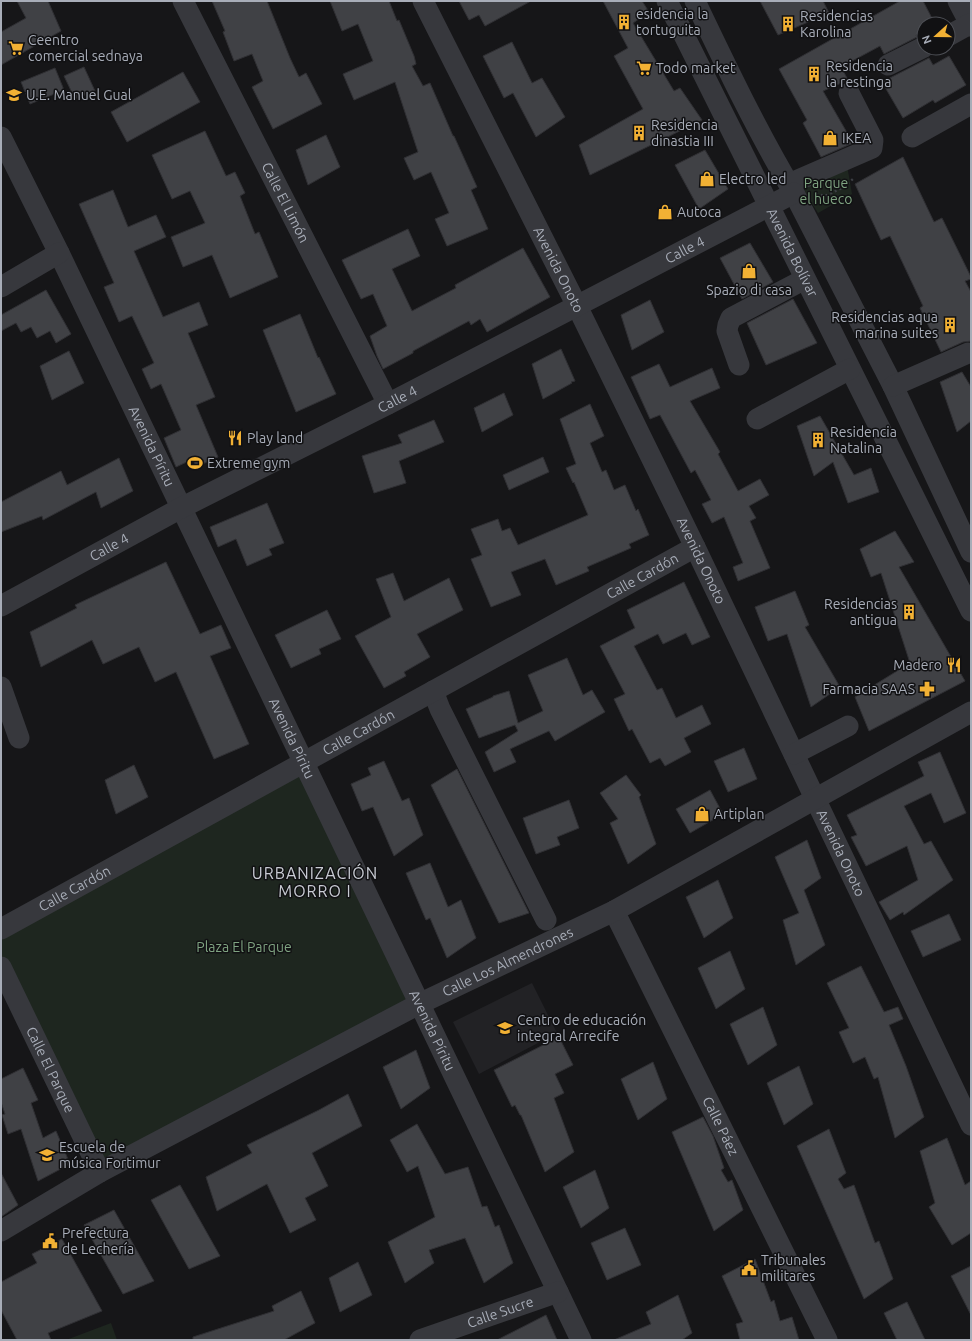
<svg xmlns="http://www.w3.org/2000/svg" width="972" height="1341" viewBox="0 0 972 1341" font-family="Ubuntu,sans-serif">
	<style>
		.built { fill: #222225 }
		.green { fill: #1e261f }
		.building { fill: #404145; stroke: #303034 }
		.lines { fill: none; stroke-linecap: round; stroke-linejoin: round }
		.path { stroke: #3d3f44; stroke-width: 2.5; stroke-dasharray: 2 3; stroke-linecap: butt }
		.minor { stroke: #37383d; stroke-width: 21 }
		.labels { text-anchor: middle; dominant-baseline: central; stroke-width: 3; stroke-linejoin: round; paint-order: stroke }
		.poi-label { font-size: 14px; fill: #a8adb8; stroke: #111113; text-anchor: start }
		.park-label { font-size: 14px; fill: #7fa381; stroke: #111113 }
		.street-label { font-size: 14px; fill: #a8adb8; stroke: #111113 }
		.quarter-label { font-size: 16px; letter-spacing: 1px; fill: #c9ccd4; stroke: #111113 }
	</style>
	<rect width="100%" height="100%" fill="#161618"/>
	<!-- built -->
	<polygon class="built" points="532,983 557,1033 479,1074 453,1022"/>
	<!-- green -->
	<g class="green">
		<polygon points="847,165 852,194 818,213 801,186"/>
		<polygon points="304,763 419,1004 100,1172 1,967 1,929"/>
		<polygon points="111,1323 117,1340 66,1340"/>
	</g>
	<!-- building -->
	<g class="building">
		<polygon points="17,1 48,1 61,31 1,65 1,32 26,18"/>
		<polygon points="212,1 267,1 290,58 299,77 306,73 322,104 273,129 252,87 263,81 252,54 234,61 223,32 225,31"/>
		<polygon points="330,1 389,1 397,21 399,20 414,56 416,64 412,66 423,86 430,83 453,136 454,136 477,187 471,190 488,229 447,246 435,219 449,213 431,172 414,180 404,158 418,152 395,82 354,100 343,74 373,61 358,24 342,31"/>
		<polygon points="459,1 531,1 485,26 479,15 469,20"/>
		<polygon points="603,1 642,1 649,12 633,23 674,91 680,88 702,120 590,175 579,145 643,109 614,56 628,48"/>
		<polygon points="760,1 823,1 829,13 778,35"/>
		<polygon points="900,1 923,1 935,24 924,24 924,31 916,35 917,37 884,54 880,46 841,67 848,80 823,91 853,143 821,157 803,123 807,120 779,69"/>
		<polygon points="512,42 532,83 542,78 565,117 536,137 513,93 504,98 483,56"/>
		<polygon points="949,56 966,85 935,103 933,100 903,118 882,82 929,58 933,65"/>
		<polygon points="84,67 95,91 75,99 64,76"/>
		<polygon points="55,68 64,90 30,104 21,82"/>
		<polygon points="183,72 200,102 127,142 111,112"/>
		<polygon points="205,131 226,176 235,172 245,193 240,196 255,234 259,232 278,277 230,298 212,255 183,267 171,237 205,223 190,191 172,199 152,155"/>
		<polygon points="326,135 340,167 308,185 296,150"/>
		<polygon points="705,150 728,189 699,209 675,165"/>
		<polygon points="903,157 934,222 942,218 971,277 971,279 965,281 971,292 971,341 963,342 941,352 920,308 923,306 890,236 881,240 855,184"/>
		<polygon points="113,190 128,227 156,215 166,237 134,251 163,317 199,302 208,325 188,333 215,397 196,405 218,457 196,467 193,459 176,467 164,438 181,430 161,384 151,389 142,369 154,363 132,316 119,322 104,287 114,283 79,204"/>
		<polygon points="408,229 420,256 392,269 412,311 456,288 455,285 523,248 550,297 487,332 480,319 471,325 469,321 413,351 413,353 383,369 377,356 370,336 387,326 373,294 361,299 342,260"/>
		<polygon points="750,243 773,282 742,299 720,258"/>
		<polygon points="46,290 71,334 56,343 50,331 37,338 31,327 21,332 16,323 1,331 1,315"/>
		<polygon points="793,299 817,343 766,365 747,323"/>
		<polygon points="650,300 664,332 632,350 621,315"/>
		<polygon points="300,314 318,358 319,357 336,394 296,412 263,330"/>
		<polygon points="561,349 575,381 571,382 572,383 543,399 532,364"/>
		<polygon points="69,351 84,383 52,400 40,366"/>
		<polygon points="659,364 670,387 712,368 720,388 690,401 720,452 718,454 738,491 760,479 769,495 749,506 756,518 750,521 770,568 738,581 733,567 743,563 724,517 712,523 702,504 711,500 695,470 691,473 660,415 650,419 631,377"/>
		<polygon points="962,372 971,387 971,421 957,432 940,382"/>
		<polygon points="504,393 513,415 482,432 474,408"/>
		<polygon points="590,404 604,436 590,443 602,472 606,470 614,490 625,485 636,511 638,509 649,535 629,544 631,548 587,567 589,571 556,585 545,559 511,572 521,595 491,607 471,559 482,555 471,529 498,519 502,531 510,528 518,545 588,515 574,482 573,483 566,468 576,464 560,419"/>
		<polygon points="820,416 854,475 871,468 879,492 848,503 833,462 814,476 797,426"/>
		<polygon points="434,420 444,442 399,461 406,483 374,493 362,456 402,443 398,435"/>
		<polygon points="543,457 549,472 509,490 503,475"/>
		<polygon points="119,458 133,491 101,508 96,492 43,520 42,516 1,532 1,502 61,471 67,485"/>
		<polygon points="267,503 284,543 269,549 272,555 247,566 236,539 218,547 210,527"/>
		<polygon points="895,531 914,562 899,567 965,681 869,731 855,697 910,663 881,573 871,577 860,549"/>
		<polygon points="166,562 200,634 221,625 231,648 210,656 249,744 214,759 176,672 155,682 139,647 103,664 92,640 41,667 30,632 77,608 75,605"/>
		<polygon points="393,573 404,601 449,578 463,610 417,634 430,657 404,672 406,676 384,688 355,636 391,617 376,579"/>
		<polygon points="684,582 710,637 692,645 686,633 663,644 658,634 634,646 657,690 662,688 676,718 702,705 711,724 684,738 691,752 665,766 660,758 650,763 632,729 629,731 614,699 625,694 600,646 635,628 627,610"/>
		<polygon points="795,591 809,625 805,627 840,687 811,707 787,634 768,641 755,607"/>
		<polygon points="327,610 341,639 319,649 321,654 291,668 275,635"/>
		<polygon points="567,658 583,695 592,690 605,712 555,741 549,731 510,749 516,762 494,772 485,752 518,731 515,725 479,738 466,709 493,697 493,696 509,691 518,723 543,711 528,675"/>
		<polygon points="744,748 757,779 728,792 714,761"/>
		<polygon points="940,752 966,813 944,823 931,793 904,806 924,844 931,841 953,880 904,915 903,912 890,920 879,902 918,880 907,846 866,866 851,837 857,835 847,815 924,776 918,762"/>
		<polygon points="384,761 402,801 409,798 423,835 394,856 373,807 362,811 351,784 371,775 368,768"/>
		<polygon points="134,765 148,797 116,814 105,780"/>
		<polygon points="457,769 529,913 499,923 431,785"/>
		<polygon points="626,775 641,795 639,797 656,844 628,864 610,823 618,819 600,793"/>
		<polygon points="710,790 723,814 690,833 676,809"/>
		<polygon points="569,800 579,828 557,837 560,845 536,854 523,818"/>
		<polygon points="807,840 821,878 804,890 825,945 796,965 783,920 799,913 775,857"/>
		<polygon points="430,863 448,907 461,900 476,938 447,958 430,918 426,920 406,873"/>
		<polygon points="718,880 733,918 704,938 686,897"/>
		<polygon points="949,914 961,940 923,957 911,931"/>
		<polygon points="730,951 745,989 716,1009 698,968"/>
		<polygon points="861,966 884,1012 898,1007 903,1019 889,1025 906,1066 924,1117 895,1138 878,1077 874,1079 865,1057 853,1063 839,1032 849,1028 827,983"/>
		<polygon points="763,1007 777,1045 748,1065 730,1024"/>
		<polygon points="559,1037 573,1065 555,1074 564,1093 554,1098 574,1152 545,1172 521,1115 520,1115 515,1105 512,1107 494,1070"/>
		<polygon points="416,1050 430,1088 401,1109 383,1067"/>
		<polygon points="653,1062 667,1099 638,1120 621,1079"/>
		<polygon points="799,1066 813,1104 784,1125 767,1083"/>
		<polygon points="23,1068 38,1100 31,1103 43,1138 56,1131 70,1164 38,1181 21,1129 8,1134 2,1115 5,1114 1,1102 1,1079"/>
		<polygon points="348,1094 362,1126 312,1153 328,1186 305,1198 316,1220 290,1233 267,1184 217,1211 206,1177 252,1153 247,1145 319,1110"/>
		<polygon points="703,1117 713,1136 724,1168 721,1170 728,1182 732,1180 743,1210 714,1231 672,1132"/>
		<polygon points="417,1124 445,1174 468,1167 482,1207 487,1206 495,1227 499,1225 513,1263 484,1283 465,1238 429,1250 434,1263 405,1283 388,1242 435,1217 418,1166 407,1172 390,1140"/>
		<polygon points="829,1129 846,1173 838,1179 844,1189 854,1185 875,1243 879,1241 893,1279 864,1299 797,1146"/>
		<polygon points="947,1138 965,1185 971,1181 971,1233 952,1245 929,1207 935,1203 920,1151"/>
		<polygon points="595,1170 609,1208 581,1228 563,1187"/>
		<polygon points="1,1173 18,1205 1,1217"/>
		<polygon points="180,1185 220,1256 189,1269 151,1200"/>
		<polygon points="114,1210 154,1281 123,1294 84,1225"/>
		<polygon points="625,1228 641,1265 607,1280 591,1243"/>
		<polygon points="62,1239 102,1311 48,1333 51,1340 17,1340 1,1310 1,1282 37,1263 32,1254"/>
		<polygon points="755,1259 771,1302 774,1300 780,1321 792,1317 799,1340 740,1340 736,1324 743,1322 722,1276"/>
		<polygon points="358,1262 372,1295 340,1312 329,1278"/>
		<polygon points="971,1266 971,1315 951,1276"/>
		<polygon points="301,1291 315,1323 284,1340 193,1340 193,1337 274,1311 272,1306"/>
		<polygon points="678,1295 692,1333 682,1340 614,1340 651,1324 646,1312"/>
		<polygon points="907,1302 925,1340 897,1340 884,1313"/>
		<polygon points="546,1315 557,1340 497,1340"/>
	</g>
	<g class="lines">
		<!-- path -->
		<polyline class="path" points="816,194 825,196 842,188 853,179"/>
		<!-- minor -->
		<g class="minor">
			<path id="s1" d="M 183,1 L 388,404"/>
			<path id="s2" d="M 423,1 L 577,306 L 695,547 L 971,1125"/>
			<path id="s3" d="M 667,1 L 971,611"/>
			<path d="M 695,1 C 726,66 757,131 794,193 L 893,386 L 971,552"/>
			<polyline points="958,1 971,26"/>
			<polyline points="948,36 970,24"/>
			<polyline points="888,65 924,47"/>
			<path id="s4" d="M 1,137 L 59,253 L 581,1340"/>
			<polyline points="912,137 971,104"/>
			<polyline points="789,184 872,148 873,140 849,93"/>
			<polyline points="1,287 59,253"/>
			<polyline points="739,365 727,331 728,325 731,318 805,279"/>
			<polyline points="893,386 968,353"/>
			<polyline points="757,419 850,369"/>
			<path id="s5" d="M 1,606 L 181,508 L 388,404 L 794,193"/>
			<polyline points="1,687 19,738"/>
			<polyline points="433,691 440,709 546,920"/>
			<polyline points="794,754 848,726"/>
			<path id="s6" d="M 614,911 L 827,1340"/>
			<path id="s7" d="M 1,929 L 695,547"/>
			<path id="s8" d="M 1,967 L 100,1172"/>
			<path id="s9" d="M 1,1231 L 100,1172 L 419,1004 L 614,911 L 971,712"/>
			<path id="s10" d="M 420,1340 L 558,1292"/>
		</g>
	</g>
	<!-- icons -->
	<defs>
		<g id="building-bare" transform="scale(1.2)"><path d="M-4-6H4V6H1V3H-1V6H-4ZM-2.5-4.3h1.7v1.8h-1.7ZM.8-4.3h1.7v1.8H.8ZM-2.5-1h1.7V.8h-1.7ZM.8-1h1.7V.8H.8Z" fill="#f2b134" stroke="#111113" stroke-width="2.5" paint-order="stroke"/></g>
		<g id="supermarket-bare" transform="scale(1.2)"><path d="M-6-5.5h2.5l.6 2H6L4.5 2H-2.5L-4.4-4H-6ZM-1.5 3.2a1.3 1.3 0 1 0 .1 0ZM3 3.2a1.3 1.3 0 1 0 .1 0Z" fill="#f2b134" stroke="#111113" stroke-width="2.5" paint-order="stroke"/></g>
		<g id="school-bare" transform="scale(1.2)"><path d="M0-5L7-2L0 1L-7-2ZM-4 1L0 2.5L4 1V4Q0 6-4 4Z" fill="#f2b134" stroke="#111113" stroke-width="2.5" paint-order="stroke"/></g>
		<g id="shop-bare" transform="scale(1.2)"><path d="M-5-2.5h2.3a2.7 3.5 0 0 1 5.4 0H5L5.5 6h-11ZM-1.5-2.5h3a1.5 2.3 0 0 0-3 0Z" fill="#f2b134" stroke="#111113" stroke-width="2.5" paint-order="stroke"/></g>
		<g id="restaurant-bare" transform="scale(1.2)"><path d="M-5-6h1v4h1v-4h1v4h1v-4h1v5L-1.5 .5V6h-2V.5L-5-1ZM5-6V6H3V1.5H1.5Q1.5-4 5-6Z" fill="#f2b134" stroke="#111113" stroke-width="2.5" paint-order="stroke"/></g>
		<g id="stadium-bare" transform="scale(1.2)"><path d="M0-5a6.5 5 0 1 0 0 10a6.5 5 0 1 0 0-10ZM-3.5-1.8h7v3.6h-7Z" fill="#f2b134" stroke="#111113" stroke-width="2.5" paint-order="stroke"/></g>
		<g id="pharmacy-bare" transform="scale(1.2)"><path d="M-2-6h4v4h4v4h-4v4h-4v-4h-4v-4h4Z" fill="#f2b134" stroke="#111113" stroke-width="2.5" paint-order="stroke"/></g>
		<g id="civic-bare" transform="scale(1.2)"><path d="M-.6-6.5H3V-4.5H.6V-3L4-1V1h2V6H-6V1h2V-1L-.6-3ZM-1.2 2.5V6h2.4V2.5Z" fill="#f2b134" stroke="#111113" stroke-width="2.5" paint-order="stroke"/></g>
	</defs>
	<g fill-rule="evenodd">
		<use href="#building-bare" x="624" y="22"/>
		<use href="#building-bare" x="788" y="24"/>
		<use href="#supermarket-bare" x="16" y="48"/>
		<use href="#supermarket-bare" x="644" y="68"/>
		<use href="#building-bare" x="814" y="74"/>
		<use href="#school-bare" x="14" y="95"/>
		<use href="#building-bare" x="639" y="133"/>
		<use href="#shop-bare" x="830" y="138"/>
		<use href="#shop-bare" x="707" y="179"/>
		<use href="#shop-bare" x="665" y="212"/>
		<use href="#shop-bare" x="749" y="271"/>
		<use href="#building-bare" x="950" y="325"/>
		<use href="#restaurant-bare" x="235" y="438"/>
		<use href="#building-bare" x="818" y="440"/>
		<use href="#stadium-bare" x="195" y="463"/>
		<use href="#building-bare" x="909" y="612"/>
		<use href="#restaurant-bare" x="954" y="665"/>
		<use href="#pharmacy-bare" x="927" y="689"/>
		<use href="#shop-bare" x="702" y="814"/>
		<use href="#school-bare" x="505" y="1028"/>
		<use href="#school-bare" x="47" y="1155"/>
		<use href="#civic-bare" x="50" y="1241"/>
		<use href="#civic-bare" x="749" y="1268"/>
	</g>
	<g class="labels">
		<!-- poi labels -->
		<g class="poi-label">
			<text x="636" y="14">esidencia la<tspan x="636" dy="16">tortuguita</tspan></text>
			<text x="800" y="16">Residencias<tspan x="800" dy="16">Karolina</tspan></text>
			<text x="28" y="40">Ceentro<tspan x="28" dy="16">comercial sednaya</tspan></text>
			<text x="826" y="66">Residencia<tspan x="826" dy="16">la restinga</tspan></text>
			<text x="656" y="68">Todo market</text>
			<text x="26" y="95">U.E. Manuel Gual</text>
			<text x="651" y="125">Residencia<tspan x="651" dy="16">dinastia III</tspan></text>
			<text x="842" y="138">IKEA</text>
			<text x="719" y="179">Electro led</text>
			<text x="677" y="212">Autoca</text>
			<text x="749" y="290" text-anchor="middle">Spazio di casa</text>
			<text x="938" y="317" text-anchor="end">Residencias aqua<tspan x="938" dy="16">marina suites</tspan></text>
			<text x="830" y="432">Residencia<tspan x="830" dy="16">Natalina</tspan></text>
			<text x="247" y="438">Play land</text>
			<text x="207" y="463">Extreme gym</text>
			<text x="897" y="604" text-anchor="end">Residencias<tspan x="897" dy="16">antigua</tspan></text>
			<text x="942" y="665" text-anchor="end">Madero</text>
			<text x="915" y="689" text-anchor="end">Farmacia SAAS</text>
			<text x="714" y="814">Artiplan</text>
			<text x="517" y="1020">Centro de educación<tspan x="517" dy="16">integral Arrecife</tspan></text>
			<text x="59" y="1147">Escuela de<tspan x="59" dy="16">música Fortimur</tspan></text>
			<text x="62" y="1233">Prefectura<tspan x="62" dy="16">de Lechería</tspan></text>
			<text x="761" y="1260">Tribunales<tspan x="761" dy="16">militares</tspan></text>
		</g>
		<!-- park labels -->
		<g class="park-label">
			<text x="826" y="183">Parque<tspan x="826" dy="16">el hueco</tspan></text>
			<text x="244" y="947">Plaza El Parque</text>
		</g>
		<!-- street labels -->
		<g class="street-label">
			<text stroke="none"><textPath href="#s1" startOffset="226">Calle El Limón</textPath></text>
			<text stroke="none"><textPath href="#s5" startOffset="771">Calle 4</textPath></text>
			<text stroke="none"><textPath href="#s3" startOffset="281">Avenida Bolívar</textPath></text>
			<text stroke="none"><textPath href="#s2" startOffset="301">Avenida Onoto</textPath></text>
			<text stroke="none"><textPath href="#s5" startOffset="447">Calle 4</textPath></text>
			<text stroke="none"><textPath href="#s4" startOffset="344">Avenida Píritu</textPath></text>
			<text stroke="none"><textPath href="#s5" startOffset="123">Calle 4</textPath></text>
			<text stroke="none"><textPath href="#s2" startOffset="625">Avenida Onoto</textPath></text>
			<text stroke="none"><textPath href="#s7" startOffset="732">Calle Cardón</textPath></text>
			<text stroke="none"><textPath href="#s7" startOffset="408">Calle Cardón</textPath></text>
			<text stroke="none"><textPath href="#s4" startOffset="668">Avenida Píritu</textPath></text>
			<text stroke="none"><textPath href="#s2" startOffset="949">Avenida Onoto</textPath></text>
			<text stroke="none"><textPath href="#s7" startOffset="84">Calle Cardón</textPath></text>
			<text stroke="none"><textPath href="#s9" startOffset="574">Calle Los Almendrones</textPath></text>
			<text stroke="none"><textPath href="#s4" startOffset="992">Avenida Píritu</textPath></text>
			<text stroke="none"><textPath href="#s8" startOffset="114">Calle El Parque</textPath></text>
			<text stroke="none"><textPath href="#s6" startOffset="240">Calle Páez</textPath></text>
			<text stroke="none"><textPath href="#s10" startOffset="85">Calle Sucre</textPath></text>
		</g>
		<!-- quarter labels -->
		<g class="quarter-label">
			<text x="315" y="873">URBANIZACIÓN<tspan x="315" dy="18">MORRO I</tspan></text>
		</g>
	</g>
	<!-- border -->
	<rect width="972" height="1341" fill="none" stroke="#a8adb8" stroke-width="4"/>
	<!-- north arrow -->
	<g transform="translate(936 36) rotate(249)"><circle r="19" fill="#111113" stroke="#4d4f55"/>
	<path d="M0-3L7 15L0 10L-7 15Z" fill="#f2b134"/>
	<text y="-6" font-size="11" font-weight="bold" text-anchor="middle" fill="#a8adb8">N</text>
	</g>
</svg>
